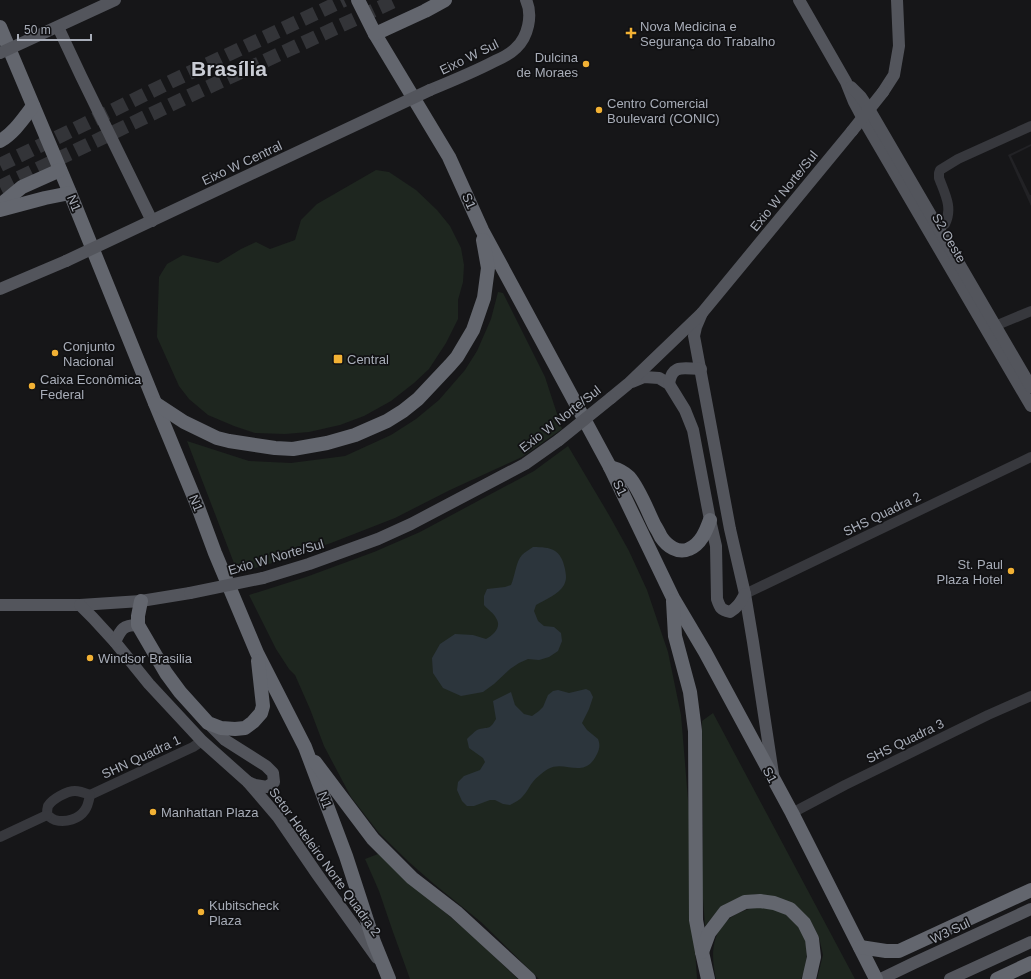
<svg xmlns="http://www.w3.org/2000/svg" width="1031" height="979" viewBox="0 0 1031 979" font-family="Helvetica,sans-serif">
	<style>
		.built { fill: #222225 }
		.green { fill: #1e261f }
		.water { fill: #2c353c }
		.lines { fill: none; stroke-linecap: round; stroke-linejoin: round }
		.highway-tunnel { stroke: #333438; stroke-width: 14; stroke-dasharray: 14 7; stroke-linecap: butt }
		.minor { stroke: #37383d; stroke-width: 10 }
		.major { stroke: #53555c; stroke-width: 12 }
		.highway { stroke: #63666e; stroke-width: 14 }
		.major-bridge { stroke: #53555c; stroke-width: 12 }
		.poi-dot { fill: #f2b134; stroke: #111113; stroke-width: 1.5 }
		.labels { text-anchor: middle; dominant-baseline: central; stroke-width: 3.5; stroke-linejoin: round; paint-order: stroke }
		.poi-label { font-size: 13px; fill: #a8adb8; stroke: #111113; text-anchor: start }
		.street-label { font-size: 13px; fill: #a8adb8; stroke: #111113 }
		.town-label { font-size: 21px; font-weight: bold; fill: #c9ccd4; stroke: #111113 }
	</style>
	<rect width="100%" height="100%" fill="#161618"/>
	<!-- built -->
	<polygon class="built" points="1031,144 1031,146 1011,156 1030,195 1031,195 1031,206 1008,155"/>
	<!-- green -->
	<g class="green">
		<polygon points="376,170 389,172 416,190 437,210 450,226 461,248 464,265 463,282 458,300 458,319 446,343 429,369 414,383 391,401 364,416 340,425 309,432 285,434 255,433 234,426 208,415 189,399 179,386 157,337 159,277 167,264 183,255 218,263 241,249 256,242 270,249 295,240 301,220 317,204"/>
		<polygon points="498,292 503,293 545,377 562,429 522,457 450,490 395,518 331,543 260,567 237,571 187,441 249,461 291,463 345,456 391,435 416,419 439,400 465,370 477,351 491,319"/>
		<polygon points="568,446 609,515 629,551 647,590 668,652 681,715 685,763 689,812 692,904 697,979 539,979 481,922 434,884 410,863 379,833 351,797 324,746 310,709 295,675 289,669 276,649 249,595 306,577 374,552 420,532 534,471"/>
		<polygon points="713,713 855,979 817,979 823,955 819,937 811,922 773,897 756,894 734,900 720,908 705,926 702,885 703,830 702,721"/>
		<polygon points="378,854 477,940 518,979 410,979 393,932 379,891 365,859"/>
		<path d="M 762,907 L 778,909 L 793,919 L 806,936 L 807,951 L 805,970 L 801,979 L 716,979 C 709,949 713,921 746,910 C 751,908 757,908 762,907 Z"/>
	</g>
	<!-- water -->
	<g class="water">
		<path d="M 533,547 C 551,547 561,549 565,569 C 566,575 567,579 564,585 C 559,594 545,600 536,605 L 534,611 L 538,621 L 544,626 L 554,627 L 561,633 L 562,641 L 558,651 L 549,657 L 539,660 L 528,659 L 519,663 L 510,669 L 494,684 L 483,692 L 461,696 L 443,688 L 433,673 L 432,658 L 440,644 L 455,634 L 473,635 L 486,639 C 494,635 502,627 496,618 C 494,613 487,609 484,605 L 484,596 L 487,589 L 505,587 L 511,585 C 515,576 516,561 522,555 C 525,552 530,549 533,547 Z"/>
		<path d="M 586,689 L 590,691 L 593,697 L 589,709 L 582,723 L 587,730 L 598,739 C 600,744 600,748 597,754 C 584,781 565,759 548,769 C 542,773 534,779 530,786 C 528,789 526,793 523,796 C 520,800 515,802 510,805 L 503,804 L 495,800 L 490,800 L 474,806 L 467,806 L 462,801 L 457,790 L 458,782 L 464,776 L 480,770 L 485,762 L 483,758 L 469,748 L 467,739 C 470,736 474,732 477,730 C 489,726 489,731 496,719 L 493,701 L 511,692 L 515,705 L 524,714 L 532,716 L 539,711 L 543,707 L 548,695 L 553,691 L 558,690 L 569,693 Z"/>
	</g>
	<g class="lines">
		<!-- highway-tunnel -->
		<g class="highway-tunnel">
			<polyline points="0,165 85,124 170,82 344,0"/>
			<polyline points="0,187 189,96 396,0"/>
		</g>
		<!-- minor -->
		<g class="minor">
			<path d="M 937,228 L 945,224 C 953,208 945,194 939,178 L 939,173 L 940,170 L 958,159 L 1031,126"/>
			<polyline points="995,326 1031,311"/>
			<polyline points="745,594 1031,457"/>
			<polyline points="90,795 193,747 202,741"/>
			<polyline points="792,813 845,785 988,715 1031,696"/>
			<path d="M 47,815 C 50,817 52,819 55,820 C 66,823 79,819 85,810 C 88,806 89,800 90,795"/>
			<path d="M 47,815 C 47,812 47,809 48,806 C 52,799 67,791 75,791 C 80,791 85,793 90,795"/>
			<polyline points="0,837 47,815"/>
		</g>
		<!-- major -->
		<g class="major">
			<polyline points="799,0 846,82 854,102 862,117 1031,406"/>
			<polyline points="851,87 861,97 869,109 1031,387"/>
			<path d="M 430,90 C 452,81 474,72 495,61 C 502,58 510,54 516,48 C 528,37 533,15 526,0"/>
			<polyline points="883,92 894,75 899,46 897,0"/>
			<polyline points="0,289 66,261"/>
			<polyline points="702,313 696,327 694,336 730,529 745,594 753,642 773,774"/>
			<path d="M 632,382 L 644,377 L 659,378 L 669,384 L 685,410 L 693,430 L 710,520 L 716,546 L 717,599 C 720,608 721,610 730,612 C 738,607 740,603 745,594"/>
			<path d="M 669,384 C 672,363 684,369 701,369"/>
			<polyline points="611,398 628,384 702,313 852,131"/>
			<polyline points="263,578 309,564 378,539 411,524 525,464 559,440"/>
			<polyline points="0,605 80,605 141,601 190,593"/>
			<polyline points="80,605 93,618 115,642 149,684 202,741 248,782 278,817 317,874 377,958"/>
			<path d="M 115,642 C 121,629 123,625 138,625"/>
			<polyline points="209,724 225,740 266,766 273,773 274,782 267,787 255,785 248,782"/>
			<polyline points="881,979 914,963 1031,909"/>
			<polyline points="950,979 1031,942"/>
		</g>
		<!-- highway -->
		<g class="highway">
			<polyline points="358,0 375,34 449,157 482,230 610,467 673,598 705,652 792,813 876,979"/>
			<polyline points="0,27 70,193 155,403 198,507 215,553 257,653 305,747 346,856 374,942 389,979"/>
			<polyline points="375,34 425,11 445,0"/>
			<path d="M 0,141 C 14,133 23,119 33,106"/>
			<polyline points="0,205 22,187 60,170"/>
			<polyline points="0,210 45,198 70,193"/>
			<polyline points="155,403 184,422 217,438 229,441 275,448 293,449 327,443 355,435 387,421 403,411 418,399 450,365 457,357 473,330 484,298 488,268 483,240"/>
			<path d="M 610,467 C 617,469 624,472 629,477 C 639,488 648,512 655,526 C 657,529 659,533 661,537 C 667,546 678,554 689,549 C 701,544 706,531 710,520"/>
			<polyline points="141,601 138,616 138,625 166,673 180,692 208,723 221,728 235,729 245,728 253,722 261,713 263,706 258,661"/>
			<polyline points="673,601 675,636 690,692 695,731 696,920 702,952 708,979"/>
			<polyline points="315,762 373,839 412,878 456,912 529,979"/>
			<polyline points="860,947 886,951 899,951 1031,890"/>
			<polyline points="702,952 709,933 725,912 745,902 760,901 774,903 790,909 804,923 812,939 814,957 809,979"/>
			<polyline points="997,979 1031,963"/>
		</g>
		<!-- major-bridge -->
		<g class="major-bridge">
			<polyline points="58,27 81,76 152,221"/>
			<polyline points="0,53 115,0"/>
			<polyline points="852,131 883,92"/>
			<polyline points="66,261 430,90"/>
			<polyline points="559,440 611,398"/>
			<polyline points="190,593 263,578"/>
		</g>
	</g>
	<!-- markers -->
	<g class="poi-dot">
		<path d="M629 27h4v4h4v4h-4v4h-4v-4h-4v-4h4z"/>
		<circle cx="586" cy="64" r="4"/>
		<circle cx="599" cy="110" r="4"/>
		<circle cx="55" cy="353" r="4"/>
		<rect x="333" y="354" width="10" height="10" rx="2"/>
		<circle cx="32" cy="386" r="4"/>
		<circle cx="1011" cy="571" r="4"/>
		<circle cx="90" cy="658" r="4"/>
		<circle cx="153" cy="812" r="4"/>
		<circle cx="201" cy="912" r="4"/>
	</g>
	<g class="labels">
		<!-- poi labels -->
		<g class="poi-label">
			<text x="640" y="26">Nova Medicina e<tspan x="640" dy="15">Segurança do Trabalho</tspan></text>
			<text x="578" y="57" text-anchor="end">Dulcina<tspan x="578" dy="15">de Moraes</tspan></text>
			<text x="607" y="103">Centro Comercial<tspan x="607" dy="15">Boulevard (CONIC)</tspan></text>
			<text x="63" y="346">Conjunto<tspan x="63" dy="15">Nacional</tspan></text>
			<text x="347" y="359">Central</text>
			<text x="40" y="379">Caixa Econômica<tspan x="40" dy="15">Federal</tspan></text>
			<text x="1003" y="564" text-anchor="end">St. Paul<tspan x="1003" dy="15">Plaza Hotel</tspan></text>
			<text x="98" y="658">Windsor Brasilia</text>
			<text x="161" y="812">Manhattan Plaza</text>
			<text x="209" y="905">Kubitscheck<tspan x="209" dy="15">Plaza</tspan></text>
		</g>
		<!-- street labels -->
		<g class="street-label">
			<text transform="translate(469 57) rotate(-26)">Eixo W Sul</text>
			<text transform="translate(242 163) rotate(-25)">Eixo W Central</text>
			<text transform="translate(784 191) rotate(-51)">Exio W Norte/Sul</text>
			<text transform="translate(469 201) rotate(66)">S1</text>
			<text transform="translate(74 203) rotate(68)">N1</text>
			<text transform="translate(949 238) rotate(60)">S2 Oeste</text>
			<text transform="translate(560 419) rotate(-38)">Exio W Norte/Sul</text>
			<text transform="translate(620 488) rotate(64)">S1</text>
			<text transform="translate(196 503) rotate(68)">N1</text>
			<text transform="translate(882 514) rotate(-26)">SHS Quadra 2</text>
			<text transform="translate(276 557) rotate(-16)">Exio W Norte/Sul</text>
			<text transform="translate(905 741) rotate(-26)">SHS Quadra 3</text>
			<text transform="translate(141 757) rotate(-25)">SHN Quadra 1</text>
			<text transform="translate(770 775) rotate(62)">S1</text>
			<text transform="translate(325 800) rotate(69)">N1</text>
			<text transform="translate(325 862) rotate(54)">Setor Hoteleiro Norte Quadra 2</text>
			<text transform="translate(950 931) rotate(-25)">W3 Sul</text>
		</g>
		<!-- town labels -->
		<g class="town-label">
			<text x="229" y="68">Brasília</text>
		</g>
	</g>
	<!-- scale -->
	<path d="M18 34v6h73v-6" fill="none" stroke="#a8adb8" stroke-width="2"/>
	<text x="24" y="34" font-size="12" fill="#a8adb8" stroke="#111113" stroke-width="3" paint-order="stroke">50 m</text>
</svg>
